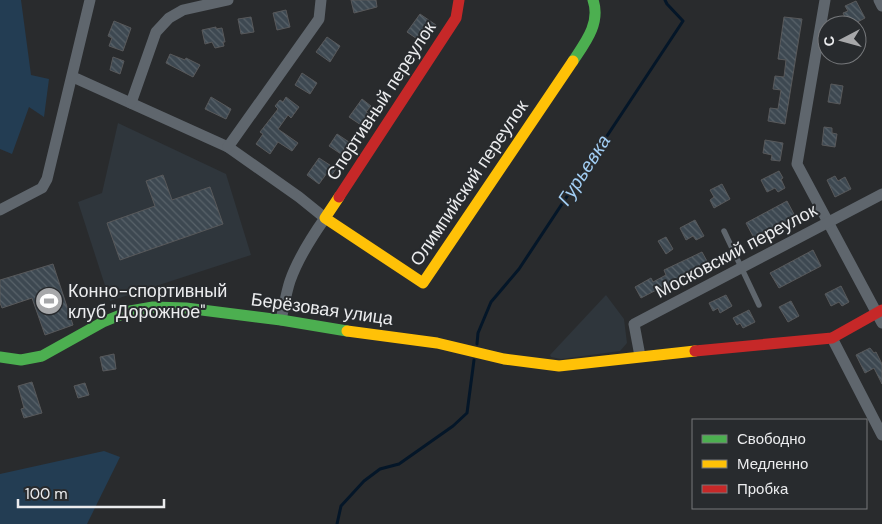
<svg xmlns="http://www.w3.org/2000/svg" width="882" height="524" viewBox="0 0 882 524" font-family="'DM Sans',sans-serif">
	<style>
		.built { fill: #2f363c }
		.green { fill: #233d53 }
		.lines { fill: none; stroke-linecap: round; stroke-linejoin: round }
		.stream { stroke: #041628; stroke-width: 3 }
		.building { fill: url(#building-back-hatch); stroke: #58595b }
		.lane { stroke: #5f666d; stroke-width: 5.5 }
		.street { stroke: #5f666d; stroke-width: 11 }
		.fast { stroke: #4caf50; stroke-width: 11 }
		.slow { stroke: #ffc107; stroke-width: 11 }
		.jam { stroke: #c62828; stroke-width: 11 }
		.labels { text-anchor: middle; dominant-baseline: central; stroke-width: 4; stroke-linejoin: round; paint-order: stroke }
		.street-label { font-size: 18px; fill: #ebecee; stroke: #282b2e }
		.poi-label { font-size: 18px; fill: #ebecee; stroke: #282b2e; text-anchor: start }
		.water-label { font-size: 19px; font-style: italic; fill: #a2cef4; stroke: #282b2e }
	</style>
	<defs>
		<pattern id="building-back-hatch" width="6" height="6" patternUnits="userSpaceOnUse" patternTransform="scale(1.25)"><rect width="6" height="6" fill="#3d4851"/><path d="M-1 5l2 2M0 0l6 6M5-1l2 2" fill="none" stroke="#59636a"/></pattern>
	</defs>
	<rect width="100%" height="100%" fill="#292b2d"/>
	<!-- built -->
	<g class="built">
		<polygon points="118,123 226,174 251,255 110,301 78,202 102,193"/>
		<polygon points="606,295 624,319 627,343 620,351 561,359 551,357 550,355"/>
	</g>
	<!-- green -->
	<g class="green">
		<polygon points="0,0 21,0 31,75 49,79 44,117 29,107 12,154 0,149"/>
		<polygon points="104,451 120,457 87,524 0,524 0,474"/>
	</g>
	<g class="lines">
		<!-- stream -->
		<g class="stream">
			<polyline points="477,344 478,333 491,302 519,269 683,21 667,4 665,0"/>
			<polyline points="337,524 341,506 364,481 380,469 399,464 453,426 467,413 474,360"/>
		</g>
	</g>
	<!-- building -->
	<g class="building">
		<polygon points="351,0 376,0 377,7 354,13"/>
		<polygon points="856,1 865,18 852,25 849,25 843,13 848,11 845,6"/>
		<polygon points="286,10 290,27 277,30 273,13"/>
		<polygon points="420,14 436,25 423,43 407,32"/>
		<polygon points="251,17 254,32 241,34 238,19"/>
		<polygon points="784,17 802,19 785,124 768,121 770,108 778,109 781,90 773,89 775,76 784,77 786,60 778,59"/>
		<polygon points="114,21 131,28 123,51 109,46 112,38 108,36"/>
		<polygon points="216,27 216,29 222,28 225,42 223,42 224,46 215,48 212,42 205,44 202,30"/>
		<polygon points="327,37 340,46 330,62 316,52"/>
		<polygon points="170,54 185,60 186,58 200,65 193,77 166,63"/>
		<polygon points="113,57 124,61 120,74 110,70"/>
		<polygon points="302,73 317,83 310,94 295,85"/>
		<polygon points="831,84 843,86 840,104 828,102"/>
		<polygon points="211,97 231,109 226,119 205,109"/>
		<polygon points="286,97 299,107 291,118 288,115 278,129 298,143 292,151 278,142 270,154 256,144 263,134 260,132 278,109 275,106 280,100 283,102"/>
		<polygon points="362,99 371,106 366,112 369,114 361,125 349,117"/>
		<polygon points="824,127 832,128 832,133 837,134 835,147 822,145"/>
		<polygon points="337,134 349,142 341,154 329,146"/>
		<polygon points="765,140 783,143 780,161 771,160 772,155 763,153"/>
		<polygon points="319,158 336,169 331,176 327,173 319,184 307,175"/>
		<polygon points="779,171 783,178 781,179 785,188 778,192 775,188 767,192 761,180"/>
		<polygon points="163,175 172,200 210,187 223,224 120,260 107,223 155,206 146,181"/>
		<polygon points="835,176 838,181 845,177 851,189 835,197 827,180"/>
		<polygon points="722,184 730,199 714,208 710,200 714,197 710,190"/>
		<polygon points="787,201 795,216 754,238 746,223"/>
		<polygon points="695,220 704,236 696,240 693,236 686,240 680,228"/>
		<polygon points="666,237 673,249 666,254 658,241"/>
		<polygon points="813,250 821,266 779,288 770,273"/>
		<polygon points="702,252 708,263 641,298 635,287 651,278 653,282 666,275 664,270"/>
		<polygon points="53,264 73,325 45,335 32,298 2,308 0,303 0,280"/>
		<polygon points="841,286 849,302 842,306 839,302 831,306 825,294"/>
		<polygon points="726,295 732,306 720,313 718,308 713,311 709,303"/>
		<polygon points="791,301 799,316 788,322 779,307"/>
		<polygon points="749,310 755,322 743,328 740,323 737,325 733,318"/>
		<polygon points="870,348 874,353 876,352 882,364 882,384 874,368 865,373 856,355"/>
		<polygon points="114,354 116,369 103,371 100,357"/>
		<polygon points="32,382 42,413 24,418 21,409 24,408 18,386"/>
		<polygon points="85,383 89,395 78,398 74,386"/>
	</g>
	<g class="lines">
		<!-- lane -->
		<polyline class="lane" points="724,231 759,305"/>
		<!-- street -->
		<g class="street">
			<polyline points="825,0 797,164 882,323"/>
			<polyline points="879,0 882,6"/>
			<path d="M 73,77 L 228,147 L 299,197 L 325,218 C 311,238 298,258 290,281 C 286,293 284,307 281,320"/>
			<polyline points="131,103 156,32 169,18 183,10 228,0"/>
			<polyline points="228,147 319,19 321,0"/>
			<polyline points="0,210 42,188 47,179 90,0"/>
			<polyline points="832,338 882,435"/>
			<polyline points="640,356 634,324 882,194"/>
		</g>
		<!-- fast -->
		<g class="fast">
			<path d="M 573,61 C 585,43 601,23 593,0"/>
			<polyline points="0,357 21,360 42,356 103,322 130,311 153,307 186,308 281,320 347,331"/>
		</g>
		<!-- slow -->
		<g class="slow">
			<polyline points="339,197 325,218 423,283 573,61"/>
			<polyline points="347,331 437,343 504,359 559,366 695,351"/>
		</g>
		<!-- jam -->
		<g class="jam">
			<polyline points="339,197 456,18 459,0"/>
			<polyline points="695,351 832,338 882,310"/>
		</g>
	</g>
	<!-- icons -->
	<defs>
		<g id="stadium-disc" transform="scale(1.4375)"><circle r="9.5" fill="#a7a8aa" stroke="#282b2e"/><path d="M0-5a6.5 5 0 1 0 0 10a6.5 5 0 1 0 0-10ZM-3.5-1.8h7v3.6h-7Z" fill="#fff"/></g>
	</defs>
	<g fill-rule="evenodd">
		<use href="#stadium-disc" x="49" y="301"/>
	</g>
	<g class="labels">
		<!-- street labels -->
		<g class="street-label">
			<text transform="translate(381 101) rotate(-57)">Спортивный переулок</text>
			<text transform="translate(469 183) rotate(-56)">Олимпийский переулок</text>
			<text transform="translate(736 251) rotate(-28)">Московский переулок</text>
			<text transform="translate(322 309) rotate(8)">Берёзовая улица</text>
		</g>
		<!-- poi labels -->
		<g class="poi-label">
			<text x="68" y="291">Конно-спортивный<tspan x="68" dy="21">клуб "Дорожное"</tspan></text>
		</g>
		<!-- water labels -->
		<g class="water-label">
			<text transform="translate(584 170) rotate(-57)">Гурьевка</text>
		</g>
	</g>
	<!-- legend -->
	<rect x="692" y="419" width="175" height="90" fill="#282b2e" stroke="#76787b"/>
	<rect x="702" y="435" width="25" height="8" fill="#4caf50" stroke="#76787b"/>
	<text x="737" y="444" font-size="15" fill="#ebecee">Свободно</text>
	<rect x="702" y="460" width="25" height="8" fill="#ffc107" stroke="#76787b"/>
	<text x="737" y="469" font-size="15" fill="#ebecee">Медленно</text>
	<rect x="702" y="485" width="25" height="8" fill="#c62828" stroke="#76787b"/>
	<text x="737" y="494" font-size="15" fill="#ebecee">Пробка</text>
	<!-- north arrow -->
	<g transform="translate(842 40) rotate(264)"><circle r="24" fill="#282b2e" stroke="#76787b"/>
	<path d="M0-4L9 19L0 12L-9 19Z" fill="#a7a8aa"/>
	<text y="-8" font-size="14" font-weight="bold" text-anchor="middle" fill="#ebecee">С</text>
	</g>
	<!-- scale -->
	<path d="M18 499v8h146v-8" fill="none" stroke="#ebecee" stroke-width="2.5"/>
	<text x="25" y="499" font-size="15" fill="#ebecee" stroke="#282b2e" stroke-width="4" paint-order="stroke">100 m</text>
</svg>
